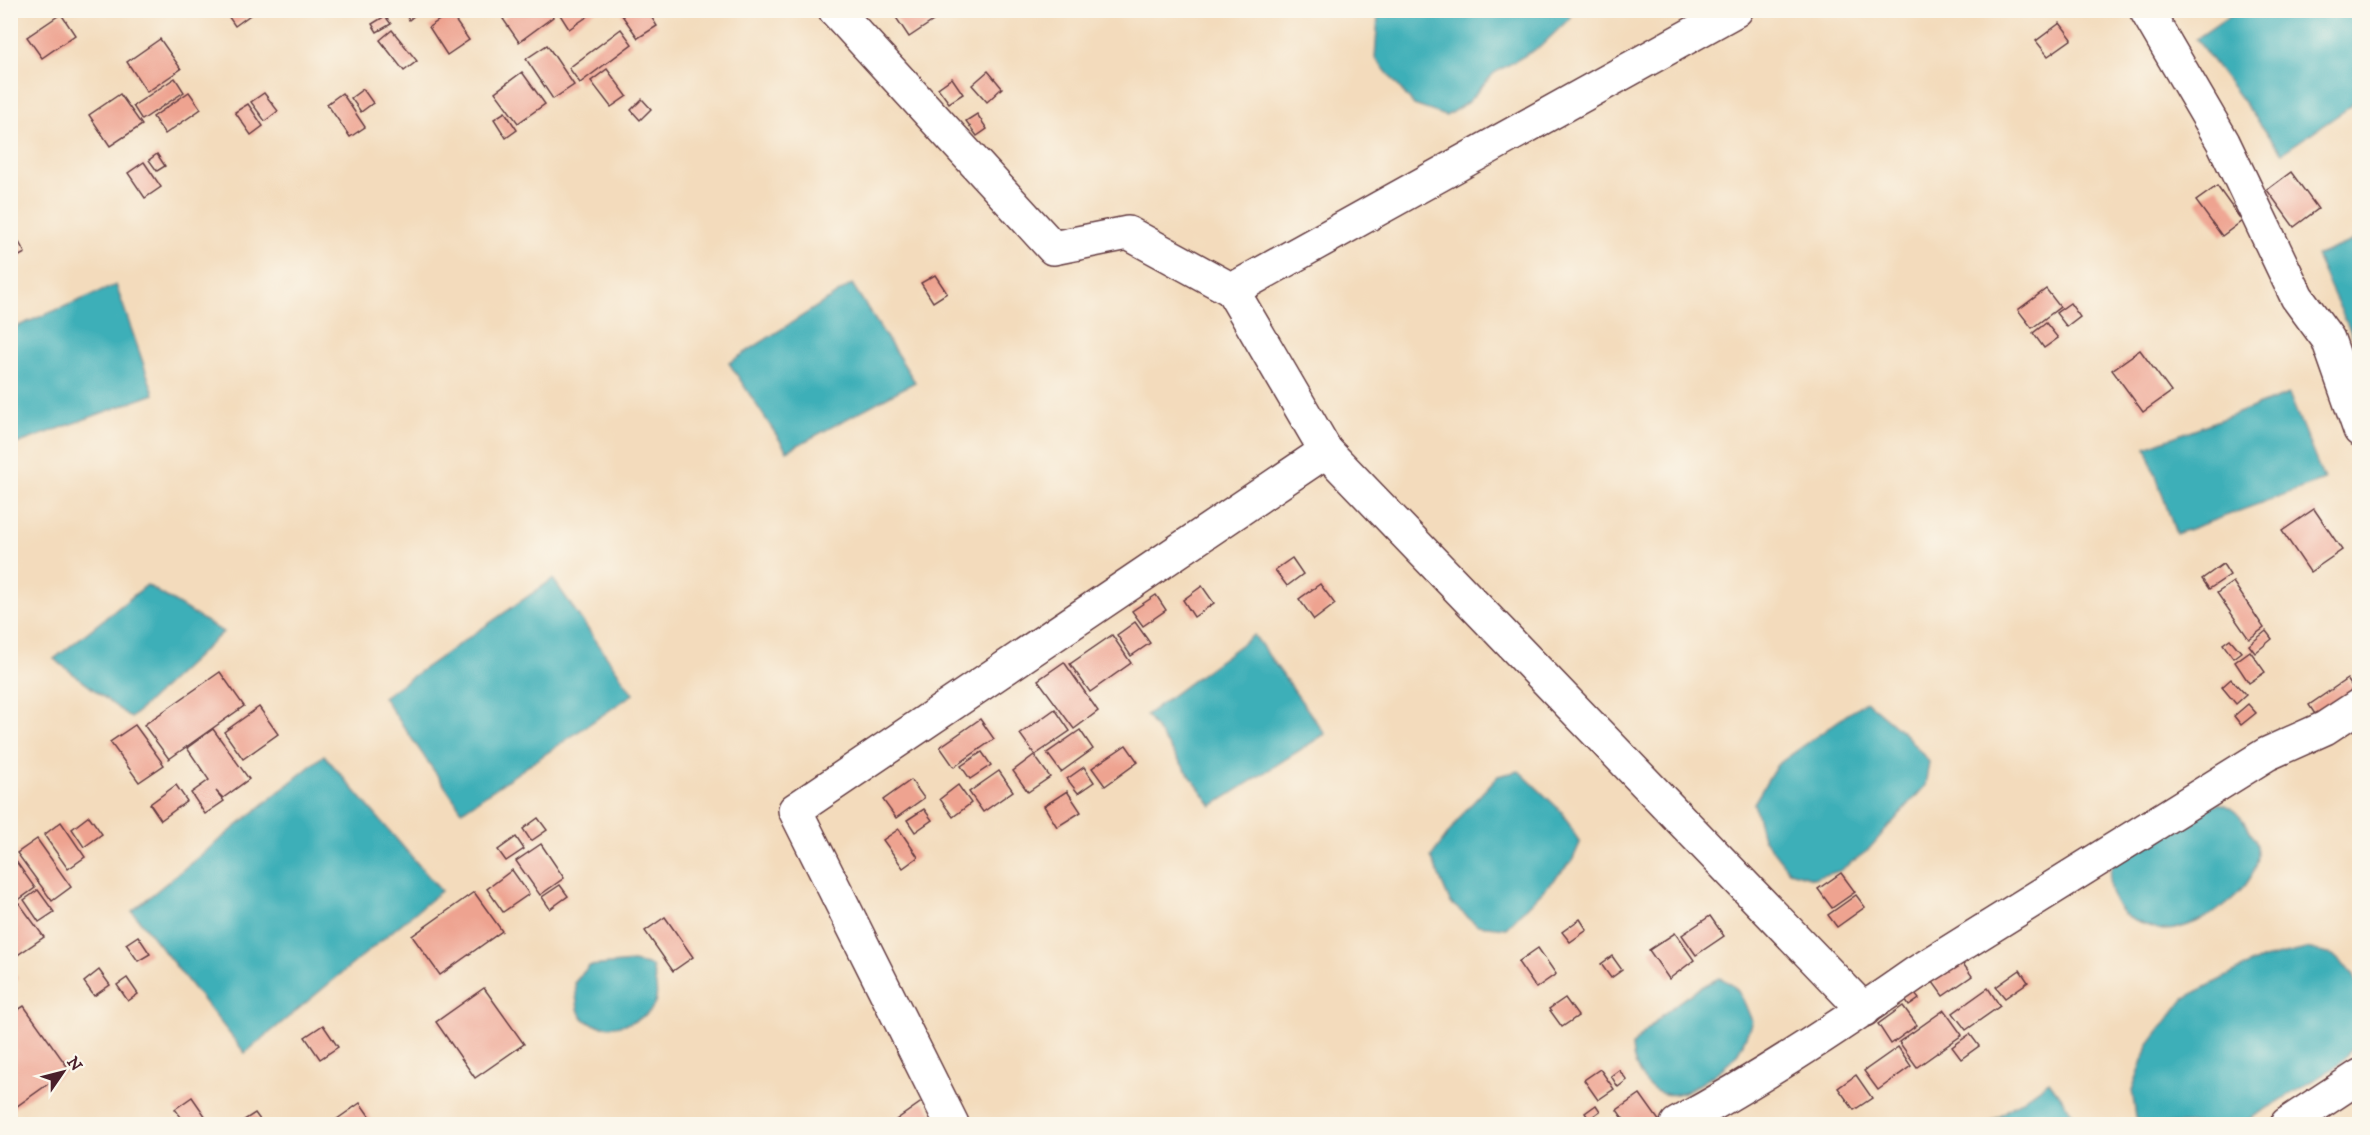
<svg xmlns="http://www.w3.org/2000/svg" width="2370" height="1135" viewBox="0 0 2370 1135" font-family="'IM FELL DW Pica',serif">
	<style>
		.water { fill: #3eafb8; stroke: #446772; stroke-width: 1.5 }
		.building { fill: #eea390 }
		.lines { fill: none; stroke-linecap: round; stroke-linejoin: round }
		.minor-casing { stroke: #633b41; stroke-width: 36 }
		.minor { stroke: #fff; stroke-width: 33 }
	</style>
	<rect width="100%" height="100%" fill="#fbf7ec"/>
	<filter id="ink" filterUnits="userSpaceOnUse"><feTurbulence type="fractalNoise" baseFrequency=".0167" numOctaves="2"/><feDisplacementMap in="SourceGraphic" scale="12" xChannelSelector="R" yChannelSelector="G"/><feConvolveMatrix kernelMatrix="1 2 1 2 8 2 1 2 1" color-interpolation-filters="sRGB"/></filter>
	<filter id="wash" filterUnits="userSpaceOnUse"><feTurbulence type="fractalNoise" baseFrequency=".008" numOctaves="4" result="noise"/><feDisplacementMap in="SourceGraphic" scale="24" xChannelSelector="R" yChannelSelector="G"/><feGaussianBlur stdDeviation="1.35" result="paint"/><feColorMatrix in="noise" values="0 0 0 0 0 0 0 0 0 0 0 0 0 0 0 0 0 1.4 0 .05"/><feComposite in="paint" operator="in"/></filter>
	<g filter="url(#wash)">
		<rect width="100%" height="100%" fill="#f3dbbc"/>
		<!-- water -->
		<g class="water">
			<polygon points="2238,10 2359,11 2359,96 2347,109 2282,153 2196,39"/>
			<polygon points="1384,11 1570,10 1570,18 1540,47 1494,73 1468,102 1446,116 1414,105 1375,58 1378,16"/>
			<polygon points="2359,238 2359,350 2316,256"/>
			<polygon points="852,284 915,382 787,451 729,363"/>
			<polygon points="116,285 154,394 11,446 11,329"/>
			<polygon points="2289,394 2324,480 2176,534 2146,447"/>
			<polygon points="553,579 633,694 462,811 383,697"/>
			<polygon points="147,585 223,632 131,718 54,659"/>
			<polygon points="1254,635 1325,734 1212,806 1146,715"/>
			<polygon points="1866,701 1906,735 1929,762 1925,786 1867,851 1839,871 1813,878 1789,871 1763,838 1754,803 1777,765"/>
			<polygon points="324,755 441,891 245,1053 132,911"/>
			<polygon points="1519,771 1562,812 1580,843 1572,861 1506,928 1477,925 1450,902 1431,857 1465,811 1498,776"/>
			<path d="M 2219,803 C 2237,808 2245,822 2254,838 C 2276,880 2201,930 2164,930 C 2158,930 2152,927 2146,925 C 2134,921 2124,917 2117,905 C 2108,891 2107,877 2113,862 L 2199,810 Z"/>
			<polygon points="2306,949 2333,955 2354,975 2359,989 2359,1038 2339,1065 2241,1124 2145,1124 2136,1117 2132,1090 2149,1044 2184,998 2259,960"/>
			<path d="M 633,962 L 652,966 C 654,977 659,992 655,1003 C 647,1025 594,1037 580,1014 C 576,1006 576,991 575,982 L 589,966 Z"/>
			<path d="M 1719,978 C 1740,984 1744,1003 1752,1021 C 1747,1034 1742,1049 1733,1059 C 1722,1070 1693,1091 1677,1094 C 1649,1099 1633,1069 1632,1046 C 1657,1017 1685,994 1719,978 Z"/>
			<polygon points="2049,1081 2080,1124 1988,1124"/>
		</g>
		<g id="blocks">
			<!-- building -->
			<g class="building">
				<polygon points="224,10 257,10 235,26"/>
				<polygon points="402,10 421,10 409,20"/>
				<polygon points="515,10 549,10 553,17 519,42 503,19"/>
				<polygon points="557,10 597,10 569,29"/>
				<polygon points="626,10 647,10 657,26 638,38 621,14"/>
				<polygon points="891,10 939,10 942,15 909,37"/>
				<polygon points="450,13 469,40 447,55 429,27"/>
				<polygon points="61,14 75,35 42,58 27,37"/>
				<polygon points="385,16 391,24 377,32 372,24"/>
				<polygon points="2060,23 2072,39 2048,56 2036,41"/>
				<polygon points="621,29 632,44 580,83 569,68"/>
				<polygon points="392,30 417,61 404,71 380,40"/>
				<polygon points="160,39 181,69 147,92 127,62"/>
				<polygon points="547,45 574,85 553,99 526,59"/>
				<polygon points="607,69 627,96 611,107 591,81"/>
				<polygon points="988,71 1002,88 987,102 972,85"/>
				<polygon points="522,72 545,104 518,123 495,92"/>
				<polygon points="175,78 184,92 142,120 133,106"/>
				<polygon points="952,78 963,94 949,103 938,88"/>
				<polygon points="363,89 373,103 361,112 351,98"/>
				<polygon points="189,92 201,109 165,134 153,117"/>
				<polygon points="264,93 278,111 265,121 251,102"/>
				<polygon points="342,93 365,127 350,137 327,104"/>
				<polygon points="120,94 142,125 110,146 89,115"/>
				<polygon points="642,99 651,109 640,120 631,110"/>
				<polygon points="248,104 263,126 251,135 235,112"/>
				<polygon points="505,112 517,130 506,138 494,119"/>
				<polygon points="977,114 987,129 977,136 966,121"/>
				<polygon points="157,154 165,166 157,171 149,160"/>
				<polygon points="144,162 161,187 145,198 128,173"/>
				<polygon points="2291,172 2318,209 2294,227 2267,190"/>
				<polygon points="2217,186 2242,221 2222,236 2196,201"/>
				<polygon points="16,237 25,253 10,261 10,240"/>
				<polygon points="935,275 947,293 933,302 921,283"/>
				<polygon points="2046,289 2060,307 2032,328 2018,310"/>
				<polygon points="2070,303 2080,317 2067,327 2056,313"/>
				<polygon points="2046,323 2058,338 2044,348 2033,333"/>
				<polygon points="2140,350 2171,392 2143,412 2112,370"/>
				<polygon points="2314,509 2342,550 2310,572 2282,531"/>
				<polygon points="1292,558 1303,574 1287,586 1275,570"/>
				<polygon points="2223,564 2230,575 2209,589 2202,579"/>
				<polygon points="2233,582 2264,628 2249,639 2217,593"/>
				<polygon points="1320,584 1335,604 1314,620 1299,599"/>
				<polygon points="1202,586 1214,603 1194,617 1183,600"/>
				<polygon points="1156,595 1166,610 1143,626 1132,611"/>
				<polygon points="1135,622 1150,643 1131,656 1117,635"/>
				<polygon points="2266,631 2272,639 2255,653 2249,645"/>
				<polygon points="1112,635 1131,663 1090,692 1070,664"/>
				<polygon points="2230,639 2241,652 2233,658 2223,644"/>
				<polygon points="2250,651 2265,672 2249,683 2235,662"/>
				<polygon points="1064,662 1098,711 1074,729 1038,680"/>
				<polygon points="220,672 244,706 169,759 144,725"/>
				<polygon points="2231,679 2246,695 2236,704 2222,687"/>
				<polygon points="2347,679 2360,698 2322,725 2309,705"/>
				<polygon points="2248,704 2256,713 2241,725 2234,716"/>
				<polygon points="259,707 278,734 243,759 224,732"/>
				<polygon points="1055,709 1070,731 1035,755 1020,734"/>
				<polygon points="980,719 994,739 954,767 940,747"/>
				<polygon points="135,725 164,765 139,782 110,742"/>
				<polygon points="213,729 249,779 223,798 216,791 224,801 205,814 191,793 209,780 187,748"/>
				<polygon points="1080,730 1093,749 1061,772 1047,753"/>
				<polygon points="1126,745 1138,762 1105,786 1092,768"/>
				<polygon points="982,752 991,765 970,779 961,766"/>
				<polygon points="1034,755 1050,777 1028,792 1013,771"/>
				<polygon points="1084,767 1094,782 1078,793 1067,779"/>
				<polygon points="999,771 1013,791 983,812 969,792"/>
				<polygon points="911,780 924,798 896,818 883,800"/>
				<polygon points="176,785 187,801 161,820 150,804"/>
				<polygon points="958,785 971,803 953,817 940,799"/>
				<polygon points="1067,791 1081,812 1057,827 1044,806"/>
				<polygon points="924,809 932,820 915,832 907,820"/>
				<polygon points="89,816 102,834 84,847 72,829"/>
				<polygon points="538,818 547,830 531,841 523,829"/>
				<polygon points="61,822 85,857 68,869 44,835"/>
				<polygon points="899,829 918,857 903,868 883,840"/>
				<polygon points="516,837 524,849 506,861 498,850"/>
				<polygon points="37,839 71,887 52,901 17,853"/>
				<polygon points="541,844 564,878 540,895 516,861"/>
				<polygon points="10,853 35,888 10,906"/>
				<polygon points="512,870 529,894 503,912 487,889"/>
				<polygon points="1841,873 1855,892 1832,908 1818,889"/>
				<polygon points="560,885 568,896 550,909 542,897"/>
				<polygon points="38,890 54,912 39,922 24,900"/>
				<polygon points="474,892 502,931 440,975 412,936"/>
				<polygon points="1856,895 1865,907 1837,927 1828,915"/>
				<polygon points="19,903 44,937 10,960 10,909"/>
				<polygon points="1710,916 1724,936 1696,955 1682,935"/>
				<polygon points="665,917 693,957 673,971 645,931"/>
				<polygon points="1580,919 1587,930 1570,942 1562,932"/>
				<polygon points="1675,933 1694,960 1669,979 1649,950"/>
				<polygon points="138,936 150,954 138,961 126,944"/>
				<polygon points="1538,948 1556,974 1536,988 1518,962"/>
				<polygon points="1612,956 1622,970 1611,978 1601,964"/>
				<polygon points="1959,958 1972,976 1943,996 1930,978"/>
				<polygon points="10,968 18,979 10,985"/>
				<polygon points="99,970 110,985 94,996 84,982"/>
				<polygon points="2020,970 2028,982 2005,998 1996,987"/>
				<polygon points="127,978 138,994 128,1001 117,985"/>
				<polygon points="484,988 524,1044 475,1078 436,1022"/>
				<polygon points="1988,988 2000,1006 1966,1030 1953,1013"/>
				<polygon points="1911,989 1919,999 1909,1006 1902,995"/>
				<polygon points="1565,998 1578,1016 1562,1027 1549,1009"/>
				<polygon points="24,1006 69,1069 10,1111 10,1015"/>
				<polygon points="1903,1006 1917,1025 1891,1044 1878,1024"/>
				<polygon points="1944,1010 1962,1035 1917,1067 1899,1042"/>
				<polygon points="323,1025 338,1047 320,1059 305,1037"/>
				<polygon points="1970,1034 1979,1046 1961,1059 1952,1047"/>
				<polygon points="1898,1047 1911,1066 1878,1090 1864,1071"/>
				<polygon points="1600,1069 1614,1089 1598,1100 1584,1080"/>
				<polygon points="1619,1070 1627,1080 1618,1087 1611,1076"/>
				<polygon points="1856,1075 1872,1098 1854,1110 1838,1088"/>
				<polygon points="1640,1094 1660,1122 1657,1124 1627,1124 1617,1110"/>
				<polygon points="192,1097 208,1120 202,1124 186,1124 175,1109"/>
				<polygon points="923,1101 940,1124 899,1124 896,1120"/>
				<polygon points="360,1103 375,1124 330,1124"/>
				<polygon points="1596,1105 1600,1111 1589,1119 1585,1113"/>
				<polygon points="255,1113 263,1124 238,1124"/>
			</g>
		</g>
	</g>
	<g filter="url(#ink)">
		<use href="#blocks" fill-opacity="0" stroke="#633b41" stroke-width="1.5"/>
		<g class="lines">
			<!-- minor casing -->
			<g class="minor-casing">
				<g id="minor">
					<polyline points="835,10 1053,248 1128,233 1232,290 1736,10"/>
					<polyline points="2146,10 2223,142 2297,297 2328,339 2360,430"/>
					<polyline points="1232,290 1326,451 1864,1010"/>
					<polyline points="952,1124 795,810 1326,451"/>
					<path d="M 1677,1124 C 1760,1079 1839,1027 1916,973 L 2267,754 L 2325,728 L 2360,705"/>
					<polyline points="2287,1124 2360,1076"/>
				</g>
			</g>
			<!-- minor -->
			<use href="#minor" class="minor"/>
		</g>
	</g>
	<!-- margin -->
	<rect width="2370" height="1135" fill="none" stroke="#fbf7ec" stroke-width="36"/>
	<!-- north arrow -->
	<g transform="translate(63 1072) rotate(55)" stroke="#fbf7ec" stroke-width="4.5" paint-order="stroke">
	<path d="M0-4.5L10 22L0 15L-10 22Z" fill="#4a1f2b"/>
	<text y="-9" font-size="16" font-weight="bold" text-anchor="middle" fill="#4a1f2b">N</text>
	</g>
</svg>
